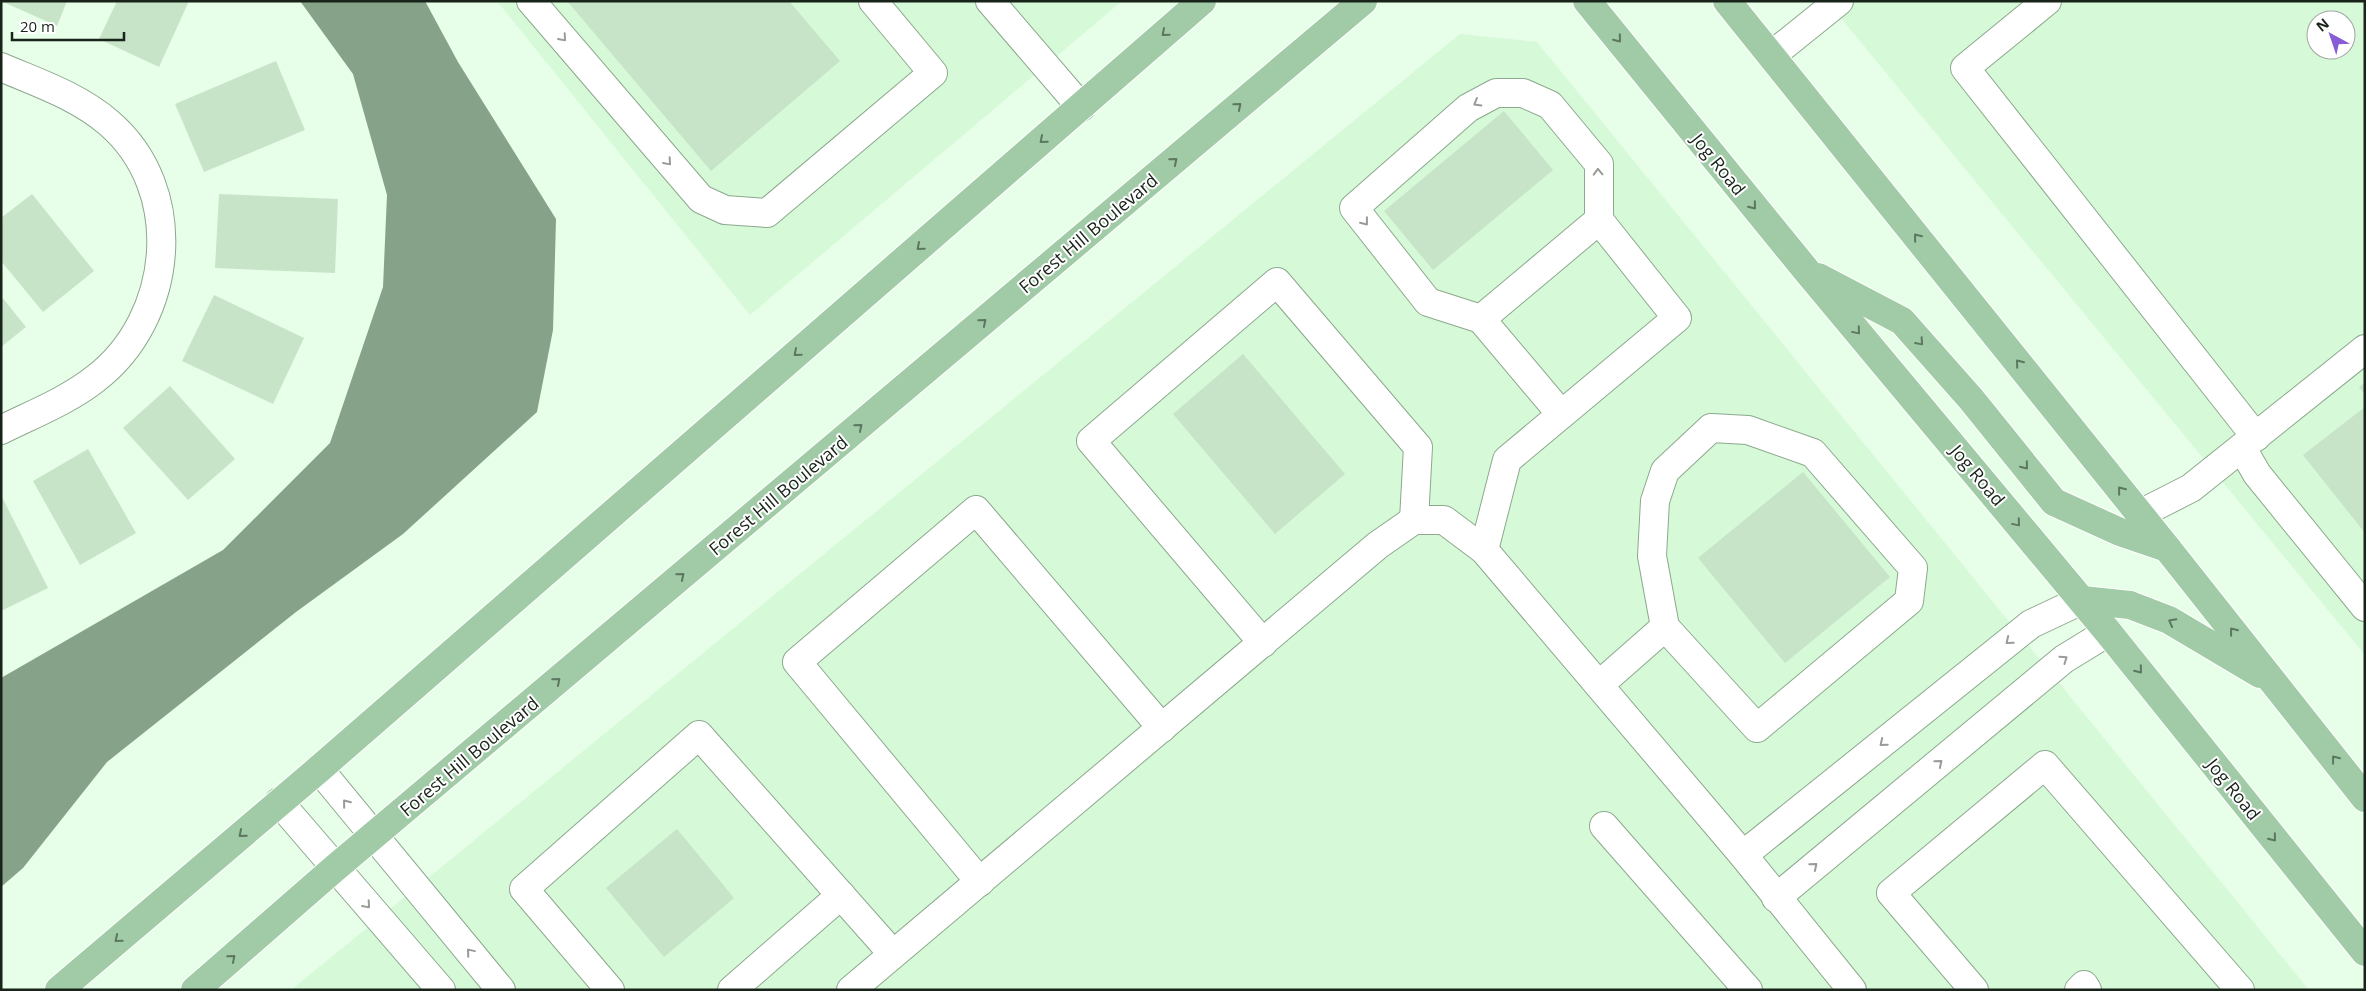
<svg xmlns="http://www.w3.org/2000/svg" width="2366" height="991" viewBox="0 0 2366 991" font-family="'Open Sans',sans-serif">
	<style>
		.built { fill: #d6f9d8; fill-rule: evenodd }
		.water { fill: #86a288 }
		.building { fill: #c7e4c8 }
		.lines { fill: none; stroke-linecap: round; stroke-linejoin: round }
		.minor-casing { stroke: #8da88e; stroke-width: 30 }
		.major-casing { stroke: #fff; stroke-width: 30 }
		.minor { stroke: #fff; stroke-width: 28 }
		.major { stroke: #a1cba6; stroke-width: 28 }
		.oneway { stroke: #5c7760 }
		.oneway2 { stroke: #979c98 }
		.labels { text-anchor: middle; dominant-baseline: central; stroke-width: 4; stroke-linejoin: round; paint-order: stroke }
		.street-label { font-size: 18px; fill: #182319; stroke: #fff }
	</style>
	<rect width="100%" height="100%" fill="#e7fee8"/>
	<!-- built -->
	<g class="built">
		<polygon points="497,1 1122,1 750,315"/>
		<path d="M 1827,1 L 2365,1 L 2365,655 ZM 2316,20 L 2346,20 L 2346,50 L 2316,50 Z"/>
		<polygon points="1460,34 1537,42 2309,990 291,990"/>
	</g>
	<!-- water -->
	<polygon class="water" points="300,1 425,1 458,62 556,219 553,330 537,412 403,534 296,612 107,762 23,868 1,887 1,678 223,550 330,443 383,287 387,195 353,74"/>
	<!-- building -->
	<g class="building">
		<polygon points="1,1 67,1 57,26"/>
		<polygon points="117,1 189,1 159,67 99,39"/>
		<polygon points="567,1 789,1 840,61 711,171"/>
		<polygon points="276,61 305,130 204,172 175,104"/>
		<polygon points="1504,111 1553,170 1433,270 1384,211"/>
		<polygon points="32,194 94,271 43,312 1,261 1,218"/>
		<polygon points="219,194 338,199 335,273 215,268"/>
		<polygon points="214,295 304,338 273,404 182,361"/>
		<polygon points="1,296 26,327 1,347"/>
		<polygon points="1243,354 1345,474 1275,534 1173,414"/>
		<polygon points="2365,382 2365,395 2359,387"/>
		<polygon points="170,386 235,459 188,500 123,428"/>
		<polygon points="2365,407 2365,533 2303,455"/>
		<polygon points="88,449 136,533 80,565 33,481"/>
		<polygon points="1803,472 1890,577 1785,663 1698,558"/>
		<polygon points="1,495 48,588 1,611"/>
		<polygon points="677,829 734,898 664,957 606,888"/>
	</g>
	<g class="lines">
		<!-- minor casing -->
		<g class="minor-casing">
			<g id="minor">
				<polyline points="531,1 701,199 725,210 767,213 933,73 873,1"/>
				<polyline points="990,1 1081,107"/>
				<polyline points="2047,1 1965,68 2256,437"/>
				<polyline points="1772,55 1839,1"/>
				<path d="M 1,67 C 38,83 78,96 109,123 C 187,190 174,319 95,379 C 67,401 33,414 1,430"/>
				<polyline points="1481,319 1428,302 1354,208 1468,108 1496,93 1523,93 1550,105 1599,164 1599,220"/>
				<polyline points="2242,448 2257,474 2365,607"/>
				<polyline points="2140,514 2191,488 2365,349"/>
				<polyline points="1484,550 1507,460 1677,318 1599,220 1481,319 1561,414"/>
				<polyline points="1263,643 1091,441 1277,282 1418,447 1414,520"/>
				<polyline points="1599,685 1665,627 1652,556 1655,501 1665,471 1711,428 1748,430 1813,453 1913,568 1909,601 1757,728 1665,627"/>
				<polyline points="319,769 501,990"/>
				<polyline points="279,802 441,990"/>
				<polyline points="1604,826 1748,990"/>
				<polyline points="1743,855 2031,624 2082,600"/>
				<polyline points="980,882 797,662 976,510 1162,728"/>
				<polyline points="1776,898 2064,659 2108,632"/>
				<polyline points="610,990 524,889 699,735 893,954"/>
				<polyline points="732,990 841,895"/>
				<polyline points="851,990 1378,545 1414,520 1444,520 1484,550 1743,855 1852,990"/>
				<polyline points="1974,990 1891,893 2045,765 2240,990"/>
				<polyline points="2079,990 2084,985 2087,990"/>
			</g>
		</g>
		<!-- major casing -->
		<g class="major-casing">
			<g id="major">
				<polyline points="1587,1 1806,270 2108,632 2365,952"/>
				<polyline points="1727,1 2167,548 2365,798"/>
				<polyline points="1818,277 1902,321 1971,399 2054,502 2120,532 2167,548"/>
				<polyline points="2082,600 2130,605 2169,620 2260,674"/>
				<polyline points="59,990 319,769 1202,1"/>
				<polyline points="195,990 335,868 1363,1"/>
			</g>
		</g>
		<!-- minor -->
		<use href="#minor" class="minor"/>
		<!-- major -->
		<use href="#major" class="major"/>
	</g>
	<!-- one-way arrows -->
	<defs><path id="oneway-chevron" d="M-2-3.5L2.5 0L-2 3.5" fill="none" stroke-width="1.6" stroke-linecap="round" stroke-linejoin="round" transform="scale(1.25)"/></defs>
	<g class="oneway">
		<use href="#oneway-chevron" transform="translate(1165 33) rotate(139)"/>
		<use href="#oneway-chevron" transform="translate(1618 39) rotate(51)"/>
		<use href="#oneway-chevron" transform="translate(1238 106) rotate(-40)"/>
		<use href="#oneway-chevron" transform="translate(1043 140) rotate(139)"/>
		<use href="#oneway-chevron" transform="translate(1174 161) rotate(-40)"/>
		<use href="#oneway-chevron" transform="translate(1753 206) rotate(51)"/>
		<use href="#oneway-chevron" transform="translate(1917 237) rotate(-129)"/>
		<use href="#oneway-chevron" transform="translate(920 247) rotate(139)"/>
		<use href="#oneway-chevron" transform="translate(983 322) rotate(-40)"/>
		<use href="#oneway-chevron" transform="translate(1857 331) rotate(50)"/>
		<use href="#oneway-chevron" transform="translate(1920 342) rotate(49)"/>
		<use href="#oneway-chevron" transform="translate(797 353) rotate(139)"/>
		<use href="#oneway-chevron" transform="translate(2019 363) rotate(-129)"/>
		<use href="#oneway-chevron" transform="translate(859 427) rotate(-40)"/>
		<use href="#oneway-chevron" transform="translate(2025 466) rotate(51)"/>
		<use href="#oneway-chevron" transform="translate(2121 490) rotate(-129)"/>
		<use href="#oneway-chevron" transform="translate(2017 523) rotate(50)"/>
		<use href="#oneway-chevron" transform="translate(681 576) rotate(-40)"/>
		<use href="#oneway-chevron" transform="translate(2172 622) rotate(-152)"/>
		<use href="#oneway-chevron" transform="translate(2233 631) rotate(-128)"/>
		<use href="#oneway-chevron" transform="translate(2139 670) rotate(51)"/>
		<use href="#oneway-chevron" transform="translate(557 681) rotate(-40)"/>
		<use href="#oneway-chevron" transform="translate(2335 759) rotate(-128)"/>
		<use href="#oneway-chevron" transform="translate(242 834) rotate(140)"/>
		<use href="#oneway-chevron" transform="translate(2273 838) rotate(51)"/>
		<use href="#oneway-chevron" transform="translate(118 939) rotate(140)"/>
		<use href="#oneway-chevron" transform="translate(232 958) rotate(-41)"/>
	</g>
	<g class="oneway2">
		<use href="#oneway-chevron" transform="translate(563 38) rotate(49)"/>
		<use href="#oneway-chevron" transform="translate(1477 103) rotate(150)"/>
		<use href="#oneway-chevron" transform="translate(668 162) rotate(49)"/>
		<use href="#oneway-chevron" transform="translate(1598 172) rotate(-92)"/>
		<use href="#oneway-chevron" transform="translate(1365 222) rotate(52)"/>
		<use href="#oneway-chevron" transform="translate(2009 641) rotate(141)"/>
		<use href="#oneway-chevron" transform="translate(2064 659) rotate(-35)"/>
		<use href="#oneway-chevron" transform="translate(1883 743) rotate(141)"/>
		<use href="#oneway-chevron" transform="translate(1939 763) rotate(-40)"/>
		<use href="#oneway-chevron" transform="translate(346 803) rotate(-129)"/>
		<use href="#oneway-chevron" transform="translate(1814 866) rotate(-40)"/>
		<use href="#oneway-chevron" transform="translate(367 905) rotate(49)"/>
		<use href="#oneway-chevron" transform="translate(470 952) rotate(-130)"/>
	</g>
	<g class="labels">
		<!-- street labels -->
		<g class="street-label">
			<text transform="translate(1719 164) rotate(51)">Jog Road</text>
			<text transform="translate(1088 233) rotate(-40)">Forest Hill Boulevard</text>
			<text transform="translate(1978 475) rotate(50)">Jog Road</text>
			<text transform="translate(778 495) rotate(-40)">Forest Hill Boulevard</text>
			<text transform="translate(469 756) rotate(-40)">Forest Hill Boulevard</text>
			<text transform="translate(2234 789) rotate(51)">Jog Road</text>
		</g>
	</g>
	<!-- border -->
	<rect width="2366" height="991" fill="none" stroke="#182319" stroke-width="5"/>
	<!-- north arrow -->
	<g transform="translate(2331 35) rotate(320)"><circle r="24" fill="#ffffff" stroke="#a3a7a3"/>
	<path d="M0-4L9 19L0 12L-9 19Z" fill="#875cd6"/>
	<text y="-8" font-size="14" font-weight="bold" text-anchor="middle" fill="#182319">N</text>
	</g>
	<!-- scale -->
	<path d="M12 32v8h112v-8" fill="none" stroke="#182319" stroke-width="2.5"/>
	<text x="20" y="32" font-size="15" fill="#182319" stroke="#ffffff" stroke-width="4" paint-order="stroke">20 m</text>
</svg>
